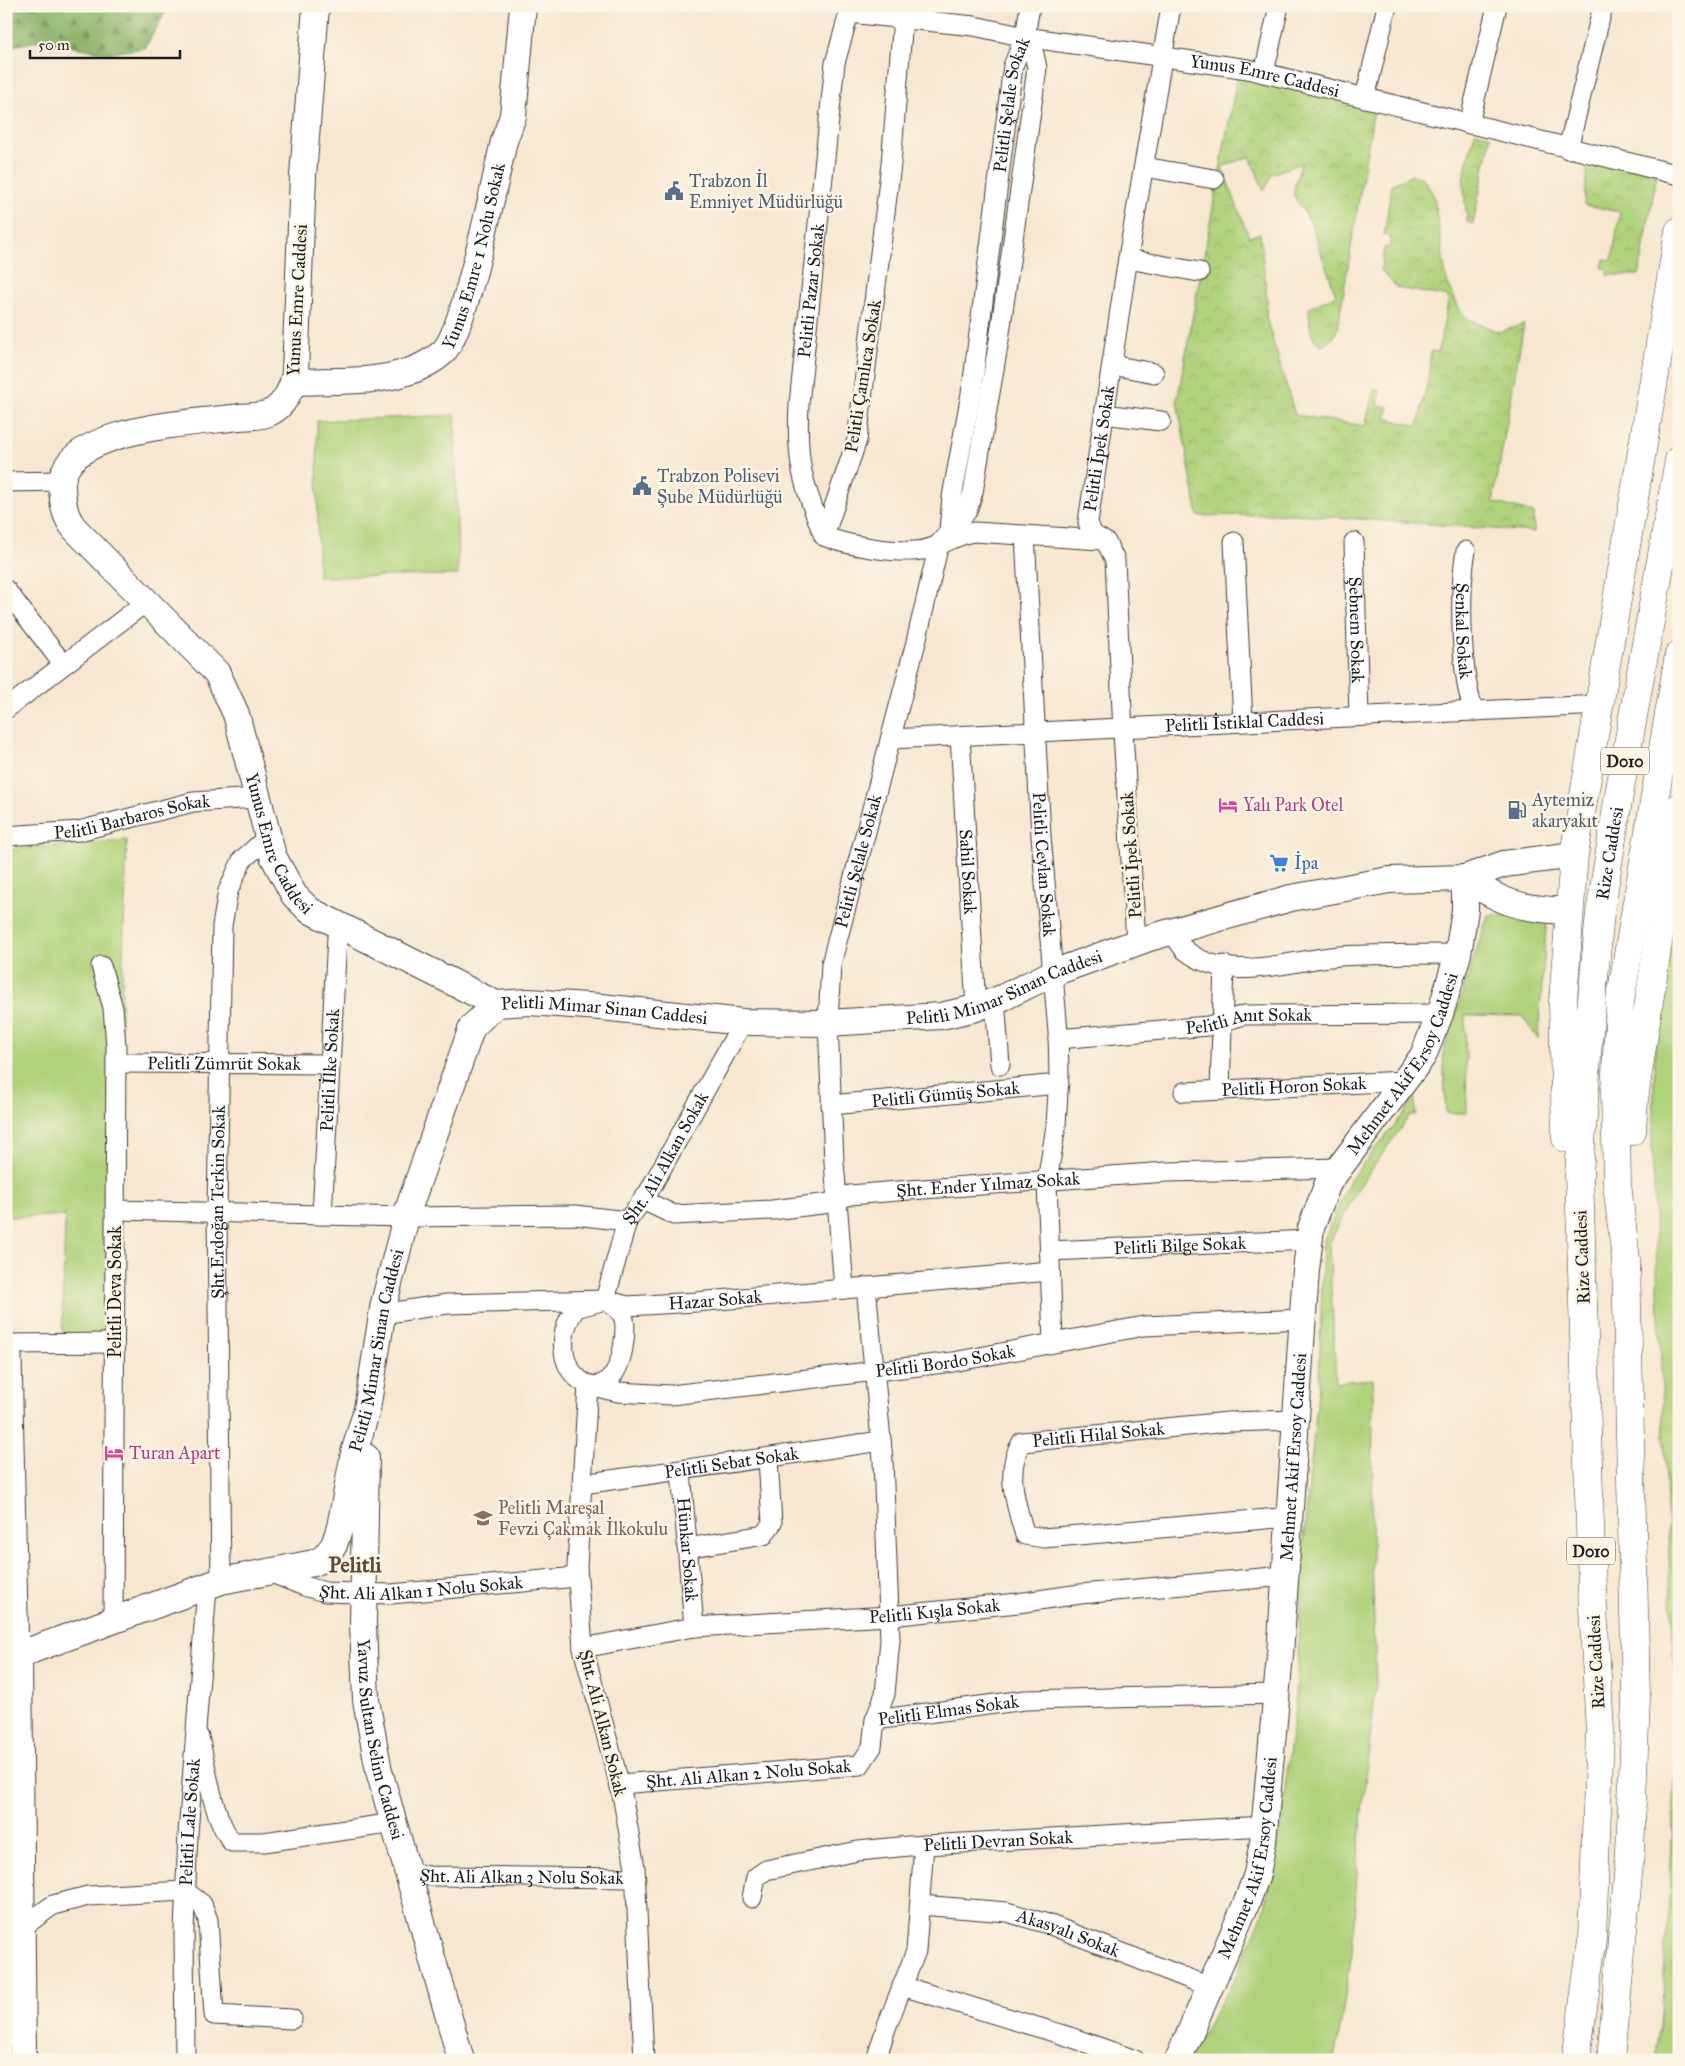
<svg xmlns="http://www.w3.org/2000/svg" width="1685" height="2066" viewBox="0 0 1685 2066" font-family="'IM FELL Great Primer',serif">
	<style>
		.green { fill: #afd27a; stroke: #66774b }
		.forest { fill: url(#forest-firs); stroke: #546843 }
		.park { fill: url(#park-crowns); stroke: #66774b }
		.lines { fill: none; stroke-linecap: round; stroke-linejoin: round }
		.street-casing { stroke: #3d3a37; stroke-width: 21 }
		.secondary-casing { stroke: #3d3a37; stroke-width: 28 }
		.highway-casing { stroke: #3d3a37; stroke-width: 29 }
		.street { stroke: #fff; stroke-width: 19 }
		.secondary { stroke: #fff; stroke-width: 26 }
		.highway { stroke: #fff; stroke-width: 28 }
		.labels { text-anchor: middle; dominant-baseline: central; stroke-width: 5; stroke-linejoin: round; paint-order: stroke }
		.shield { fill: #fcf5e5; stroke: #5f5d58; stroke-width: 1 }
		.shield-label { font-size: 16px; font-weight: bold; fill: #1c1c1c }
		.street-label { font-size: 18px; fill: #1c1c1c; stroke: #fcf5e5 }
		.service-label { font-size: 18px; fill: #4e5e75; stroke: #fcf5e5; text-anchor: start }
		.hotel-label { font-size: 18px; fill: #b23c85; stroke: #fcf5e5; text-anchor: start }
		.shop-label { font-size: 18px; fill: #366cbe; stroke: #fcf5e5; text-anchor: start }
		.education-label { font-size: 18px; fill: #785e54; stroke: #fcf5e5; text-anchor: start }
		.district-label { font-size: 22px; font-weight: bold; fill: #5b4a3b; stroke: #fcf5e5 }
	</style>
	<defs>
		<pattern id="forest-firs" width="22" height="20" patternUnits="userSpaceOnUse" patternTransform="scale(1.25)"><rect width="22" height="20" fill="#8bb46a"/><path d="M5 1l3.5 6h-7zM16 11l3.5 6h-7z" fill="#719256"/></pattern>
		<pattern id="park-crowns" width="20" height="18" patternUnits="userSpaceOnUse" patternTransform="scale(1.25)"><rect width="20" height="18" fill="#afd27a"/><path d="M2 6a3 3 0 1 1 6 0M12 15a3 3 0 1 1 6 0" fill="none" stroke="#96b469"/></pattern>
	</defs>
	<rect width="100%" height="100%" fill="#fcf5e5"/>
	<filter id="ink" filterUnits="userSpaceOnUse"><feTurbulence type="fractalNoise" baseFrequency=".02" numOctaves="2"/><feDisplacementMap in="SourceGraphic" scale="10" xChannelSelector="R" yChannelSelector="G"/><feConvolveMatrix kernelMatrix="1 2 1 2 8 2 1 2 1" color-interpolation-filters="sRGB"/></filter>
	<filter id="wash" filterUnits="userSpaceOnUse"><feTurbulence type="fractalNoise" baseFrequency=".0096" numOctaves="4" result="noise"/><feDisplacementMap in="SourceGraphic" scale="20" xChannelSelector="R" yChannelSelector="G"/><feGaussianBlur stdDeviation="1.12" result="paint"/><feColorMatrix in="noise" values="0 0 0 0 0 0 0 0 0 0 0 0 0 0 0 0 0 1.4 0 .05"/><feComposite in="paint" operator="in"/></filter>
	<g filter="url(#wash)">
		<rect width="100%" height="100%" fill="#f7e7d0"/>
		<!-- green -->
		<g class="green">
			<polygon points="455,415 458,575 318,577 317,421"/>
			<polygon points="127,840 110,1338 62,1337 65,1216 6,1217 6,850"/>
			<polygon points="1679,865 1679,2060 1655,2060 1660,2027 1668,1920 1678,1724 1670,1582 1652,1145 1655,1049"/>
			<polygon points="1488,915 1547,916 1538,1039 1522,1016 1465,1015 1467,1113 1446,1113 1443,1053"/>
			<polygon points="1414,1092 1416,1115 1410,1115 1359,1187 1329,1244 1336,1382 1373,1379 1372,1560 1376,1684 1360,1829 1352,1952 1335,2060 1187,2060 1234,1980 1265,1909 1282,1812 1296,1699 1303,1547 1319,1383 1323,1242 1350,1180 1406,1111"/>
		</g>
		<!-- forest -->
		<polygon class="forest" points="6,6 169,6 145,48 109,53 38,41 6,47"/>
		<!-- park -->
		<g class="park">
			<path d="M 1238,72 L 1374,108 L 1338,327 L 1334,337 L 1323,346 C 1308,340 1310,322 1309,308 L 1336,295 L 1310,221 L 1294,196 L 1295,185 L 1301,163 L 1272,174 L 1264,191 L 1250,156 L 1222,167 L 1249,237 L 1260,233 L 1267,300 L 1266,317 L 1295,415 L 1365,426 L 1374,389 L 1380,390 L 1378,405 L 1389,407 L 1386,418 L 1418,426 L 1431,365 L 1429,364 L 1431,351 L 1438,352 L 1449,297 L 1397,288 L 1381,270 L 1384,248 L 1390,247 L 1390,237 L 1384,235 L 1392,184 L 1413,175 L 1423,178 L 1434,196 L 1446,278 L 1460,311 L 1470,320 L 1499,332 L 1524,324 L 1493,502 L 1534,513 L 1534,532 L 1295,514 L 1198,516 L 1177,401 Z"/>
			<polygon points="1475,132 1491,136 1473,224 1467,222 1463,177"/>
			<polygon points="1588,159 1657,173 1639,275 1607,275 1608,269 1602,268 1604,259 1612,260 1620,212 1584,205"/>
		</g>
	</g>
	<g filter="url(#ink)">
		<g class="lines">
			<!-- street casing -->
			<g class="street-casing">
				<g id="street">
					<path id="s1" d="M 850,6 L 849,13 L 974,26 L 1025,37 L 1248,69 L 1679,175"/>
					<path d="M 903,19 L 891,164 L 857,440 L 824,536 C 847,546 899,554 923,550 C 941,547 956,534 974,532 L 1102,540"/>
					<polyline points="1264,73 1279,6"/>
					<polyline points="1365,98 1387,6"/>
					<polyline points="1469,124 1497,6"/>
					<polyline points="1568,149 1603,6"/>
					<polyline points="1144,167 1214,179"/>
					<polyline points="1128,259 1199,272"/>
					<polyline points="1112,365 1154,373"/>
					<polyline points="1104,414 1161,421"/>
					<polyline points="6,482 61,481"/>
					<path id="s2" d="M 949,530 L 952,497 L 972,388 L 1013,66 L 1025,37 L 1030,6"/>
					<path id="s3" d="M 1025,535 L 1041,836 L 1058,1032 L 1059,1075 L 1056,1126 L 1047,1182 L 1053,1342"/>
					<path id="s4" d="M 824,536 C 802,483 796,461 799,404 L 835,63 L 849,13"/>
					<polyline points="1234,542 1243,721"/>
					<path id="s5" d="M 1354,542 L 1359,716"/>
					<path id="s6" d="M 1466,551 C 1459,589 1460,675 1474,711"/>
					<polyline points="6,590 63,664"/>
					<polyline points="6,709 146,602"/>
					<path id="s7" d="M 960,736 L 976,1008"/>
					<path id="s8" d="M 890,739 L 1600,705"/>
					<path id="s9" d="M 6,836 L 79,831 L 193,802 L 257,798"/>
					<path d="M 1172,931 C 1176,937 1180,945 1185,950 C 1230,986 1291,959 1340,956 C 1379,954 1419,954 1458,954"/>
					<path id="s10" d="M 1136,942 L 1123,732 L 1115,560 L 1106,542 L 1092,534 L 1088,522 L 1126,270 L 1171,6"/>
					<polyline points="101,966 113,1008 116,1045 113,1620"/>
					<polyline points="995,1000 1000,1065"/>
					<path id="s11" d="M 1058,1039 L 1208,1026 L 1244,1015 L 1440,1014"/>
					<path id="s12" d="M 116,1063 L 330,1064"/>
					<polyline points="1220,1090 1224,965"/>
					<path id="s13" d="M 1184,1092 L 1403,1081"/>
					<path id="s14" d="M 831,1105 L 1059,1084"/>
					<path id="s15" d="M 643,1200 L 674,1215 L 772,1210 L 830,1203 L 850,1195 L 909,1190 L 1167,1172 L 1339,1168"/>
					<polyline points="115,1210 406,1217 575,1215 627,1221"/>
					<path id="s16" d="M 322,1215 L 337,937 L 341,926"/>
					<path id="s17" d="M 1049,1251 L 1310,1240"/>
					<path id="s18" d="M 866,1287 L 883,1460 L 890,1640 L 885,1694 L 875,1720 L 1025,1700 L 1276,1694"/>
					<path id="s19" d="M 844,1289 L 834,1162 L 828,1023 L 831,964 L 916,642 L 939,544 L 967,511 L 973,492 L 999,340 L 1037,68 L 1034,54 L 1025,37"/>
					<path id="s20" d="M 605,1300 L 627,1221 L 648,1193 L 743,1022"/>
					<path d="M 605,1300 C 625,1312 627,1318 624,1341 C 613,1431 533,1366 576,1308 Z"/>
					<path id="s21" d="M 382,1314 L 447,1304 L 605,1300 L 627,1306 L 696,1302 L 1050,1271"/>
					<polyline points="6,1344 11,1344 12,1359 19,1657"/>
					<polyline points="11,1344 114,1343"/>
					<path id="s22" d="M 681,1472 L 694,1627"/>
					<path id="s23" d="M 583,1484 L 881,1441"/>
					<path id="s24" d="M 1290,1517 L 1044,1538 L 1025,1535 C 1016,1505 1004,1470 1022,1442 L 1228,1422 L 1296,1420"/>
					<polyline points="687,1548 764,1535 772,1523 768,1459"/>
					<path id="s25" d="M 269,1572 L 304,1586 L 325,1592 L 391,1594 L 577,1577"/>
					<path id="s26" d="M 221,1581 L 217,1212 L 222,926 L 228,891 L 242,860 L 267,838"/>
					<path id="s27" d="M 583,1648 L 694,1627 L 889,1616 L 1018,1603 L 1080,1594 L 1285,1576"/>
					<path d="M 199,1737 C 207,1769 212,1816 232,1842 L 264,1842 L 394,1823"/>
					<path id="s28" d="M 620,1784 L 860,1765 L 872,1747 L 875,1720"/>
					<path id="s29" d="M 408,1872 L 429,1876 L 636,1878"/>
					<path id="s30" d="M 752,1898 L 756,1877 L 766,1870 L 858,1851 L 909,1846 L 1265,1826"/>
					<path id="s31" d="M 920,1905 L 1007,1912 L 1048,1924 L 1210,1987"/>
					<polyline points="6,1939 53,1905 88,1896 185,1891 202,1904 208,1920 214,2015 292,2019"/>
					<polyline points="902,1986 1070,2037 1135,2060"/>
					<path id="s32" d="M 185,2060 L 184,1930 L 188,1834 L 207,1587"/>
					<path id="s33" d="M 644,2060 L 635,1868 L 622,1794 L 583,1648 L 577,1566 L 588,1385 L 618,1392 L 671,1395 L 953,1362 L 1144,1326 L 1303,1319"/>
					<polyline points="876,2060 886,2028 916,1951 924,1845"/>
				</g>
			</g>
			<!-- secondary casing -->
			<g class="secondary-casing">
				<g id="secondary">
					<path id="s34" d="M 316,6 L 303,176 L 295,373 C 293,387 284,407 269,413 C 261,417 248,416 239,417 C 198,423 58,427 62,487 C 63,504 64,516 75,529 L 217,673 L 236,714 L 273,856 L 294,895 L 309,910 L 496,1004"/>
					<path id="s35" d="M 293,382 C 331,380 374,384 410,371 C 420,368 436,359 443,352 C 466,330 495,179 504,141 L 513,116 L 523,6"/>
					<path d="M 1465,878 C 1503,904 1522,909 1568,911"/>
					<path id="s36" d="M 366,1457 L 363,1624 L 366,1700 L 379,1771 L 461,2060"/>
					<polyline points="19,1657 23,2060"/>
					<path id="s37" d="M 6,1663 L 32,1650 L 221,1581 L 314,1563 L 324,1558 L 334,1545 L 340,1527 L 354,1453 L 367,1409 L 384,1303 L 408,1210 L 472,1027 L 496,1004 L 529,1002 L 601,1007 L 743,1022 L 828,1023 L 941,1016 L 976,1008 L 1004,997 L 1053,973 L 1149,938 L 1291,898 L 1389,880 L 1465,878 L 1504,864 L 1574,855"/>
					<path id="s38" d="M 1178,2060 L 1247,1902 L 1257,1874 L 1263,1842 L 1280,1655 L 1306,1270 L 1311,1228 L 1328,1183 L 1423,1056 L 1440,1014 L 1458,954 L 1465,910 L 1465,878"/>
				</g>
			</g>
			<!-- highway casing -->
			<g class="highway-casing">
				<g id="highway">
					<polyline points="1632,1131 1634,1099 1679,807"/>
					<polyline points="1566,1138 1563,1001 1574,855 1679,231"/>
					<path id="s39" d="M 1576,2060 L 1592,1940 L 1600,1731 L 1592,1590 L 1579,1174 L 1588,1042 L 1600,913 L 1620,789 L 1679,460"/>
					<polyline points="1611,2060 1630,1853 1636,1698 1626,1260 1617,1184 1615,1091 1620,1002 1679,655"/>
				</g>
			</g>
			<!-- street -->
			<use href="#street" class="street"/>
			<!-- secondary -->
			<use href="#secondary" class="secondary"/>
			<!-- highway -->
			<use href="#highway" class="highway"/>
		</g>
	</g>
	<!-- icons -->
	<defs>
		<g id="civic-bare" transform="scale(1.5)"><path d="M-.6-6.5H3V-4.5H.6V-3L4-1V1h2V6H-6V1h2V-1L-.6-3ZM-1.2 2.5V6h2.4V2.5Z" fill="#5c6f8a" stroke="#fcf5e5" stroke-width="2.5" paint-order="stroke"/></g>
		<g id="hotel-bare" transform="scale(1.5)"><path d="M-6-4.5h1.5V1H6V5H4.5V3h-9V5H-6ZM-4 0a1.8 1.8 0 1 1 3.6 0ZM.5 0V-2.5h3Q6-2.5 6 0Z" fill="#d1479c" stroke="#fcf5e5" stroke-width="2.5" paint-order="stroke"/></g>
		<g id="fuel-bare" transform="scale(1.5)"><path d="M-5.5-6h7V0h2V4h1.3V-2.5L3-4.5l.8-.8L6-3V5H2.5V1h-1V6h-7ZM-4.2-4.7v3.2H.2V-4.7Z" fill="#5c6f8a" stroke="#fcf5e5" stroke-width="2.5" paint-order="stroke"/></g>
		<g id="supermarket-bare" transform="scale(1.5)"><path d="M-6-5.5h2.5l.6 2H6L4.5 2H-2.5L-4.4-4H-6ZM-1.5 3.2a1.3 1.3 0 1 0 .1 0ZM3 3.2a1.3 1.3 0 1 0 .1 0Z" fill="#3f7fe0" stroke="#fcf5e5" stroke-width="2.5" paint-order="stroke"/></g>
		<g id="school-bare" transform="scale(1.5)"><path d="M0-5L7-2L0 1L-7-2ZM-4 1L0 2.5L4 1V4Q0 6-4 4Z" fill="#8d6e63" stroke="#fcf5e5" stroke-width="2.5" paint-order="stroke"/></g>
	</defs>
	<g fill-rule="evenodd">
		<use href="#civic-bare" x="674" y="191"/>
		<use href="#civic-bare" x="642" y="486"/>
		<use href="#hotel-bare" x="1228" y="805"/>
		<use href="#fuel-bare" x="1517" y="810"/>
		<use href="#supermarket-bare" x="1279" y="863"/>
		<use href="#hotel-bare" x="114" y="1453"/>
		<use href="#school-bare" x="483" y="1518"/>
	</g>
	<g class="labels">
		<!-- shield labels -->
		<g class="shield">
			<rect x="1601" y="747.5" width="48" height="27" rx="4"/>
			<rect x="1567" y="1537.5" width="48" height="27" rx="4"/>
		</g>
		<g class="shield-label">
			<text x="1625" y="761">D010</text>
			<text x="1591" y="1551">D010</text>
		</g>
		<!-- street labels -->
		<g class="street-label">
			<text stroke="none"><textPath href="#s1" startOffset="428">Yunus Emre Caddesi</textPath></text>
			<text stroke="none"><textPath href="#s2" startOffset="430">Pelitli Şelale Sokak</textPath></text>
			<text stroke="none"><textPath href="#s35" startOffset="258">Yunus Emre 1 Nolu Sokak</textPath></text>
			<text stroke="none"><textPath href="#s4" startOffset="250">Pelitli Pazar Sokak</textPath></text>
			<text transform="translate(297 300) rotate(-87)">Yunus Emre Caddesi</text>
			<text transform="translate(863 376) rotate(-81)">Pelitli Çamlıca Sokak</text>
			<text stroke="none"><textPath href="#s10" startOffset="506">Pelitli İpek Sokak</textPath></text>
			<text stroke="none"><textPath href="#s5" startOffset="88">Şebnem Sokak</textPath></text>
			<text stroke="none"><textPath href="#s6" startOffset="80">Şenkal Sokak</textPath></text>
			<text stroke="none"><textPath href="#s8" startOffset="355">Pelitli İstiklal Caddesi</textPath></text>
			<text stroke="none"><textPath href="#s9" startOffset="128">Pelitli Barbaros Sokak</textPath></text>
			<text stroke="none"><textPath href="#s34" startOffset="1082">Yunus Emre Caddesi</textPath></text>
			<text stroke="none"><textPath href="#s39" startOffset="1210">Rize Caddesi</textPath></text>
			<text transform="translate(1131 855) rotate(-94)">Pelitli İpek Sokak</text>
			<text stroke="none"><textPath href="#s19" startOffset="432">Pelitli Şelale Sokak</textPath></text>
			<text stroke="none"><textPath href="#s3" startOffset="330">Pelitli Ceylan Sokak</textPath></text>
			<text stroke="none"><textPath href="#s7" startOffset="136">Sahil Sokak</textPath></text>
			<text stroke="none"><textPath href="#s37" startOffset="1438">Pelitli Mimar Sinan Caddesi</textPath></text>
			<text stroke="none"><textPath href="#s37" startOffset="1032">Pelitli Mimar Sinan Caddesi</textPath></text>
			<text stroke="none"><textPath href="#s11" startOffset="192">Pelitli Anıt Sokak</textPath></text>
			<text stroke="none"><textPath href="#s38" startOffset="1041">Mehmet Akif Ersoy Caddesi</textPath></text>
			<text stroke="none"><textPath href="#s12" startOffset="108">Pelitli Zümrüt Sokak</textPath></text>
			<text stroke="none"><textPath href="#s16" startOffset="145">Pelitli İlke Sokak</textPath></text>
			<text stroke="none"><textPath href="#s13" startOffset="110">Pelitli Horon Sokak</textPath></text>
			<text stroke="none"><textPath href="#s14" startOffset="115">Pelitli Gümüş Sokak</textPath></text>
			<text stroke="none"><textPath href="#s20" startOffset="156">Şht. Ali Alkan Sokak</textPath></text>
			<text stroke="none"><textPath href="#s15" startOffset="351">Şht. Ender Yılmaz Sokak</textPath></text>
			<text stroke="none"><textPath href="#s26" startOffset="379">Şht.Erdoğan Terkin Sokak</textPath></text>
			<text stroke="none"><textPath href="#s17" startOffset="131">Pelitli Bilge Sokak</textPath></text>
			<text transform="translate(1582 1257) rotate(-92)">Rize Caddesi</text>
			<text transform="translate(115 1292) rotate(-90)">Pelitli Deva Sokak</text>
			<text stroke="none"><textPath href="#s21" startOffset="335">Hazar Sokak</textPath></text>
			<text stroke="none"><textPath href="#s37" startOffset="552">Pelitli Mimar Sinan Caddesi</textPath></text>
			<text stroke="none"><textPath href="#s33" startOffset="1042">Pelitli Bordo Sokak</textPath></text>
			<text stroke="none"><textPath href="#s24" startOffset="439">Pelitli Hilal Sokak</textPath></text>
			<text stroke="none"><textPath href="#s38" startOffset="621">Mehmet Akif Ersoy Caddesi</textPath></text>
			<text stroke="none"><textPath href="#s23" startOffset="150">Pelitli Sebat Sokak</textPath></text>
			<text stroke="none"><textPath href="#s22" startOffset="78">Hünkar Sokak</textPath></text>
			<text stroke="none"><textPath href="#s25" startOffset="156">Şht. Ali Alkan 1 Nolu Sokak</textPath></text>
			<text stroke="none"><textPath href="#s27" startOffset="354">Pelitli Kışla Sokak</textPath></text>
			<text transform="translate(1596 1662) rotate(-93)">Rize Caddesi</text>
			<text stroke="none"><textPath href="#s18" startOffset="510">Pelitli Elmas Sokak</textPath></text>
			<text transform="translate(603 1723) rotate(76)">Şht. Ali Alkan Sokak</text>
			<text stroke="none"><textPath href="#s36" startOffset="284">Yavuz Sultan Selim Caddesi</textPath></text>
			<text stroke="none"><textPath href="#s28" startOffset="129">Şht. Ali Alkan 2 Nolu Sokak</textPath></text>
			<text stroke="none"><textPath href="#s32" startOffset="238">Pelitli Lale Sokak</textPath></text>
			<text stroke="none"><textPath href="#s30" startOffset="268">Pelitli Devran Sokak</textPath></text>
			<text stroke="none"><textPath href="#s38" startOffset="216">Mehmet Akif Ersoy Caddesi</textPath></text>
			<text stroke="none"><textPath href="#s29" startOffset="114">Şht. Ali Alkan 3 Nolu Sokak</textPath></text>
			<text stroke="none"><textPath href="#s31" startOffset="152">Akasyalı Sokak</textPath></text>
		</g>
		<!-- service labels -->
		<g class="service-label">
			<text x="689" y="181">Trabzon İl<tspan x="689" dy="21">Emniyet Müdürlüğü</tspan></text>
			<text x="657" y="476">Trabzon Polisevi<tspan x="657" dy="21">Şube Müdürlüğü</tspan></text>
			<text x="1532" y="800">Aytemiz<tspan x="1532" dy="21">akaryakıt</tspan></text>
		</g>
		<!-- hotel labels -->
		<g class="hotel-label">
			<text x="1243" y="805">Yalı Park Otel</text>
			<text x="129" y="1453">Turan Apart</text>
		</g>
		<!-- shop labels -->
		<g class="shop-label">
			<text x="1294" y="863">İpa</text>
		</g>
		<!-- education labels -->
		<g class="education-label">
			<text x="498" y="1508">Pelitli Mareşal<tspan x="498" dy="21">Fevzi Çakmak İlkokulu</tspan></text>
		</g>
		<!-- district labels -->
		<g class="district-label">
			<text x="355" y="1564">Pelitli</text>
		</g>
	</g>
	<!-- margin -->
	<rect width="1685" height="2066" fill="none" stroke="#fcf5e5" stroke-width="25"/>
	<!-- scale -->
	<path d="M30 50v8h150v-8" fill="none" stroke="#1c1c1c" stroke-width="2.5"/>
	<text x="38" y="50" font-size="15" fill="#1c1c1c" stroke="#fcf5e5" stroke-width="4" paint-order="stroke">50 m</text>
</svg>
